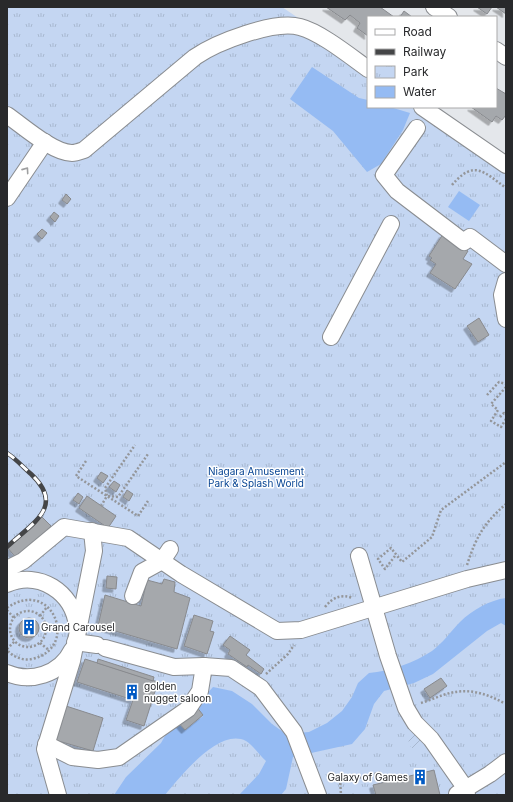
<svg xmlns="http://www.w3.org/2000/svg" width="513" height="802" viewBox="0 0 513 802" font-family="Inter,sans-serif">
	<style>
		.park { fill: url(#park-tufts) }
		.garden { fill: url(#garden-furrows) }
		.water { fill: #95bbf3 }
		.building { fill: #a5a8ac; stroke: #888a8e; filter: url(#shadow) }
		.lines { fill: none; stroke-linecap: round; stroke-linejoin: round }
		.minor-casing { stroke: #8a8d91; stroke-width: 18 }
		.path { stroke: #94969a; stroke-width: 2.5; stroke-dasharray: 2 2; stroke-linecap: butt }
		.minor { stroke: #fff; stroke-width: 16 }
		.rail-casing { stroke: #444547; stroke-width: 4.5 }
		.rail { stroke: #fff; stroke-width: 3; stroke-dasharray: 9; stroke-linecap: butt }
		.oneway { stroke: #9e9fa0 }
		.labels { text-anchor: middle; dominant-baseline: central; stroke-width: 3; stroke-linejoin: round; paint-order: stroke }
		.park-label { font-size: 10px; fill: #054392; stroke: #fff }
		.poi-label { font-size: 10px; fill: #28292b; stroke: #fff; text-anchor: start }
	</style>
	<defs>
		<pattern id="park-tufts" width="24" height="20" patternUnits="userSpaceOnUse"><rect width="24" height="20" fill="#c4d6f2"/><path d="M3 7l-1-3M5 7V3M7 7l1-3M15 17l-1-3M17 17v-4M19 17l1-3" fill="none" stroke="#a8b8d0"/></pattern>
		<pattern id="garden-furrows" width="10" height="10" patternUnits="userSpaceOnUse"><rect width="10" height="10" fill="#c4d6f2"/><path d="M-1 1l2-2M0 10L10 0M9 11l2-2" fill="none" stroke="#a8b8d0"/></pattern>
		<filter id="shadow"><feDropShadow dx="-3.5" dy="3.5" stdDeviation="0" flood-color="#0004"/></filter>
	</defs>
	<rect width="100%" height="100%" fill="#e4e7eb"/>
	<!-- park -->
	<polygon class="park" points="7,7 282,7 368,65 368,107 429,107 506,159 506,795 7,795"/>
	<!-- garden -->
	<polygon class="garden" points="416,733 425,744 419,750 414,750 408,744 410,736"/>
	<!-- water -->
	<g class="water">
		<polygon points="312,67 359,98 368,100 368,107 390,107 410,113 403,130 381,164 367,172 333,131 290,99"/>
		<polygon points="459,191 480,205 469,221 448,207"/>
		<path d="M 506,598 L 506,626 L 501,623 L 487,631 L 433,674 L 414,683 L 384,691 L 374,704 L 365,729 L 352,744 L 293,757 L 286,789 L 281,795 L 239,795 L 259,774 L 266,761 C 260,756 253,745 246,741 C 219,727 180,777 165,795 L 114,795 L 126,777 L 161,743 L 169,729 L 177,721 L 185,730 L 203,716 L 196,706 L 213,687 L 232,691 L 252,704 L 272,724 L 286,734 L 309,732 L 327,723 L 342,711 L 352,697 L 358,683 L 369,673 C 390,671 414,663 432,651 C 443,643 451,631 460,622 C 472,610 490,600 506,598 Z"/>
	</g>
	<!-- building -->
	<g class="building">
		<polygon points="326,7 380,7 394,17 368,17 368,36 357,28 360,23 350,15 345,20"/>
		<polygon points="477,7 492,7 487,14"/>
		<polygon points="496,7 506,7 506,14"/>
		<polygon points="404,11 412,17 400,17"/>
		<polygon points="496,88 506,94 506,115 502,120 496,116 492,122 471,107 496,107"/>
		<polygon points="66,194 71,199 67,204 62,200"/>
		<polygon points="54,212 59,216 55,222 50,217"/>
		<polygon points="42,229 47,233 42,239 37,234"/>
		<polygon points="443,234 468,251 463,259 472,264 455,289 430,273 436,264 430,260 432,258 429,256"/>
		<polygon points="479,318 489,335 478,342 467,326"/>
		<polygon points="101,472 108,476 103,483 97,478"/>
		<polygon points="114,481 120,485 116,492 109,487"/>
		<polygon points="127,490 133,494 129,501 123,497"/>
		<polygon points="78,493 83,497 79,504 73,500"/>
		<polygon points="87,496 116,516 108,528 79,508"/>
		<polygon points="40,515 51,526 17,559 7,547"/>
		<polygon points="107,576 117,577 116,589 106,588"/>
		<polygon points="164,579 175,582 174,592 190,598 177,649 98,626 105,595 141,606 147,580 162,584"/>
		<polygon points="194,615 213,621 210,631 214,632 207,654 184,646"/>
		<circle cx="29" cy="628" r="10"/>
		<polygon points="230,636 250,650 246,655 264,669 261,674 248,665 247,667 228,654 230,650 223,645"/>
		<polygon points="85,659 158,682 144,726 126,720 133,700 77,682"/>
		<polygon points="98,659 154,677 153,681 97,663"/>
		<polygon points="441,678 447,686 430,698 424,689"/>
		<polygon points="66,706 103,718 93,751 55,740"/>
		<polygon points="196,706 203,715 185,730 177,721"/>
		<polygon points="434,770 440,795 376,795 373,785"/>
	</g>
	<g class="lines">
		<!-- minor casing -->
		<g class="minor-casing">
			<g id="minor">
				<polyline points="434,7 449,17"/>
				<polyline points="496,50 506,57"/>
				<polyline points="422,107 506,165"/>
				<path d="M 7,115 C 23,126 53,153 72,153 C 76,153 81,151 84,150 L 195,57 C 217,42 274,20 300,27 C 320,32 350,56 368,69"/>
				<polyline points="417,128 384,175 397,191 464,242 470,237 506,264"/>
				<polyline points="7,198 45,142"/>
				<polyline points="506,281 502,295 506,319"/>
				<polyline points="331,337 391,224"/>
				<polyline points="359,556 388,656 406,708 415,723 431,739 466,789 467,795"/>
				<polyline points="7,569 23,561 64,527 128,538 181,574 277,631 301,630 467,579 506,570"/>
				<path d="M 7,584 C 39,570 73,592 77,626"/>
				<polyline points="133,596 142,572 162,561 170,549"/>
				<polyline points="75,642 97,645"/>
				<polyline points="105,648 174,667 204,666 231,668 261,688 294,732 318,795"/>
				<path d="M 7,673 C 30,683 60,675 72,650"/>
				<polyline points="46,744 72,757 98,760 119,757 188,709 200,691 204,666"/>
				<polyline points="457,794 490,774 506,762"/>
				<polyline points="58,795 45,749 72,661 94,551 92,531"/>
			</g>
		</g>
		<!-- path -->
		<g class="path">
			<path d="M 452,185 C 474,159 484,172 506,188"/>
			<polyline points="506,387 491,404 498,410 491,421 501,427 506,419"/>
			<polyline points="487,395 499,382 506,384"/>
			<polyline points="500,417 504,413 506,415"/>
			<polyline points="86,461 76,476 138,516 148,501"/>
			<polyline points="108,496 118,497 148,454"/>
			<polyline points="101,506 107,496 105,488 135,445"/>
			<polyline points="395,556 385,569 378,559 391,548 402,562 432,537 441,510 506,462"/>
			<path d="M 467,565 C 476,537 484,523 506,504"/>
			<path d="M 325,607 C 333,597 341,594 353,598"/>
			<path d="M 7,608 C 52,576 81,648 32,659 C 23,661 13,657 7,650"/>
			<polyline points="7,610 14,618"/>
			<circle cx="28" cy="629" r="18"/>
			<polyline points="40,616 47,607"/>
			<polyline points="40,643 49,650"/>
			<polyline points="7,649 15,641"/>
			<polyline points="266,674 288,654 294,645"/>
			<path d="M 421,703 C 431,700 441,695 450,693 C 470,688 487,694 504,703"/>
			<polyline points="327,778 358,778 382,772"/>
			<polyline points="340,779 341,795"/>
		</g>
		<!-- minor -->
		<use href="#minor" class="minor"/>
		<!-- rail casing -->
		<g class="rail-casing">
			<path id="rail" d="M 7,453 C 16,459 23,467 31,474 C 66,507 32,523 7,547"/>
		</g>
		<!-- rail -->
		<use href="#rail" class="rail"/>
	</g>
	<!-- one-way arrows -->
	<defs><path id="oneway-chevron" d="M-2-3.5L2.5 0L-2 3.5" fill="none" stroke-width="1.6" stroke-linecap="round" stroke-linejoin="round"/></defs>
	<use class="oneway" href="#oneway-chevron" transform="translate(26 170) rotate(-55)"/>
	<!-- icons -->
	<defs>
		<g id="building-bare" transform="scale(1.2)"><path d="M-4-6H4V6H1V3H-1V6H-4ZM-2.5-4.3h1.7v1.8h-1.7ZM.8-4.3h1.7v1.8H.8ZM-2.5-1h1.7V.8h-1.7ZM.8-1h1.7V.8H.8Z" fill="#025ac3" stroke="#fff" stroke-width="2.5" paint-order="stroke"/></g>
	</defs>
	<g fill-rule="evenodd">
		<use href="#building-bare" x="29" y="627"/>
		<use href="#building-bare" x="132" y="692"/>
		<use href="#building-bare" x="420" y="777"/>
	</g>
	<g class="labels">
		<!-- park labels -->
		<g class="park-label">
			<text x="256" y="471">Niagara Amusement<tspan x="256" dy="12">Park &amp; Splash World</tspan></text>
		</g>
		<!-- poi labels -->
		<g class="poi-label">
			<text x="41" y="627">Grand Carousel</text>
			<text x="144" y="686">golden<tspan x="144" dy="12">nugget saloon</tspan></text>
			<text x="408" y="777" text-anchor="end">Galaxy of Games</text>
		</g>
	</g>
	<!-- border -->
	<rect width="513" height="802" fill="none" stroke="#28292b" stroke-width="16"/>
	<!-- legend -->
	<rect x="367" y="16" width="130" height="92" fill="#ffffff" stroke="#a9a9aa"/>
	<rect x="375" y="29" width="20" height="6" fill="#ffffff" stroke="#a9a9aa"/>
	<text x="403" y="36" font-size="12" fill="#28292b">Road</text>
	<rect x="375" y="49" width="20" height="6" fill="#444547" stroke="#a9a9aa"/>
	<text x="403" y="56" font-size="12" fill="#28292b">Railway</text>
	<rect x="375" y="66" width="20" height="12" fill="url(#park-tufts)" stroke="#a9a9aa"/>
	<text x="403" y="76" font-size="12" fill="#28292b">Park</text>
	<rect x="375" y="86" width="20" height="12" fill="#95bbf3" stroke="#a9a9aa"/>
	<text x="403" y="96" font-size="12" fill="#28292b">Water</text>
</svg>
